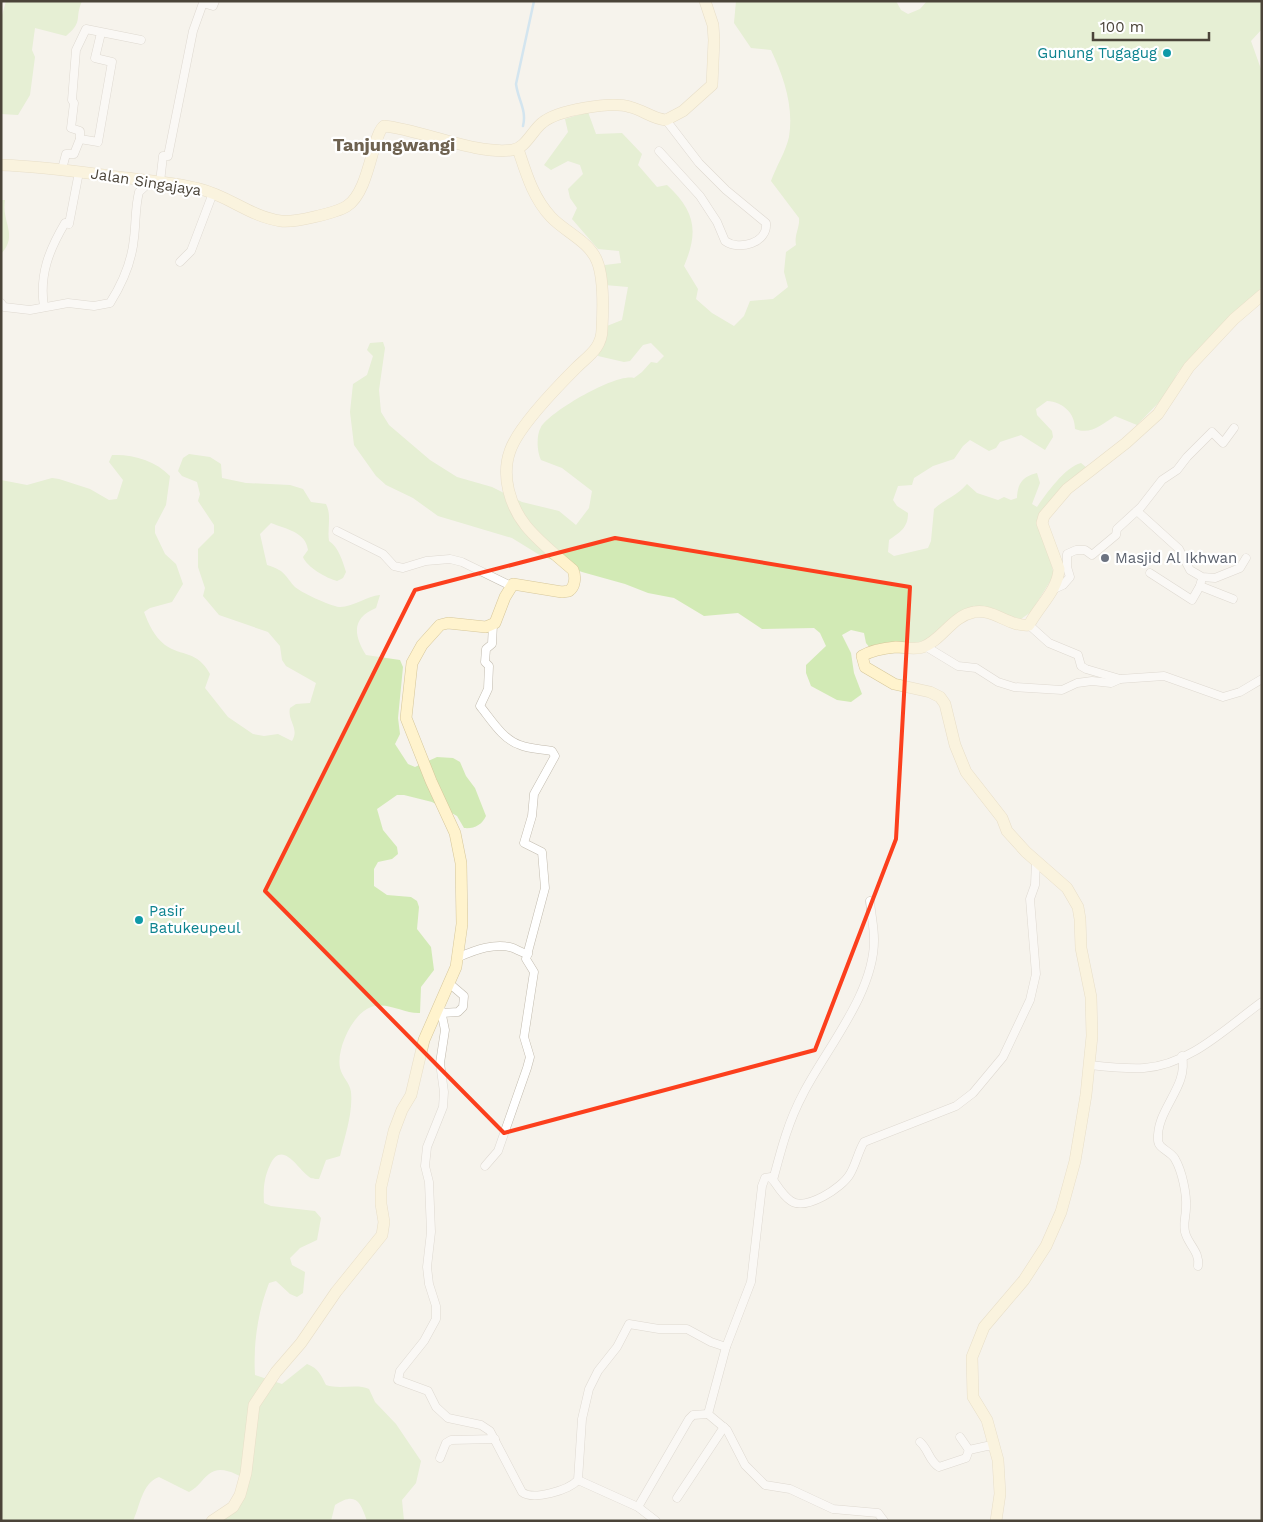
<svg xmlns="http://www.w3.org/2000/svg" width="1263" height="1522" viewBox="0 0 1263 1522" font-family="'Work Sans',sans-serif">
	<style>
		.green { fill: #d2eab5 }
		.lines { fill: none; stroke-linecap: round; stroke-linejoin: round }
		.stream { stroke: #a9d4f2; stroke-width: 2.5 }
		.street-casing { stroke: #c2bbae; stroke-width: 9 }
		.secondary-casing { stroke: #d6c79b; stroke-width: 12 }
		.street { stroke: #fff; stroke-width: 8 }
		.secondary { stroke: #fff3cd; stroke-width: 11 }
		.marked { fill: none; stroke: #fc3f1d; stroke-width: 4; stroke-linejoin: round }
		.culture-dot { fill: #0f9aa8; stroke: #fff; stroke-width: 2 }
		.worship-dot { fill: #6b7280; stroke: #fff; stroke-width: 2 }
		.labels { text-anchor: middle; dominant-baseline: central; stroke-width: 4.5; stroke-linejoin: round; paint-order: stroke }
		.culture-label { font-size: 15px; fill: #0d838f; stroke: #fff; text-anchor: end }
		.street-label { font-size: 15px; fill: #4b4439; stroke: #fff }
		.worship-label { font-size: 15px; fill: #5b616d; stroke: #fff; text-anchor: start }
		.quarter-label { font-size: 18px; font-weight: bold; fill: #6e6250; stroke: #fff }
	</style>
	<rect width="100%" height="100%" fill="#f6f3ec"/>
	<!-- green -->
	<g class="green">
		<path d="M 6,1 L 82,1 C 74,19 84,21 66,36 L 35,28 L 32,50 L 35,57 L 30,95 L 18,115 L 1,114 L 1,19 Z"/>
		<path d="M 736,1 L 896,1 L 901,10 L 908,14 L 920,9 L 927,1 L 1262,1 L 1262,29 L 1251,41 L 1262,72 L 1262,287 L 1178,372 L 1165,396 L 1137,425 L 1115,416 C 1101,425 1091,435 1075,429 C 1075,413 1063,402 1047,401 L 1036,409 L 1037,415 L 1052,431 L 1053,437 L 1045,450 L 1021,435 L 1000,442 L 996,448 L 989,451 L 970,440 L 963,446 L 954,459 L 933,466 L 914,478 L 912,485 L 898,486 L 893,500 L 897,506 L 908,513 C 908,528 900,532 889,540 L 888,552 L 894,556 L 928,548 L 931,541 L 934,509 C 945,499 957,496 967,484 L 977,493 L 998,500 L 1004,497 L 1011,500 L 1017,498 C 1018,483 1022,477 1037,473 L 1040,483 L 1032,504 L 1037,507 C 1046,494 1065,467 1081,463 L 1087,468 L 1040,519 L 1054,575 L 1031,612 L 1021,619 L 985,610 L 952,620 L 922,643 L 870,648 L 866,643 L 864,633 L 851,630 L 842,635 L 851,653 L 854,673 L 862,694 L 851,702 L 837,700 L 811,686 L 806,673 L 806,665 L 826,646 L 820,633 L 814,628 L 762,629 L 738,613 L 704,616 L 674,598 L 648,593 L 625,584 L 582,572 L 538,554 L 512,538 L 438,516 L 413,498 L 386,485 L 376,476 L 354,445 L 350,412 L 353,384 L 367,375 L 373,356 L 367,350 L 370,343 L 383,342 L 385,348 L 379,390 L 381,412 L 389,425 L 430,460 L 457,477 L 492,487 L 522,502 L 559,511 L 576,525 L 589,508 L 592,491 L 562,468 L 541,460 C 537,452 536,435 541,427 C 551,411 616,373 634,378 L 642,372 L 651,362 L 657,363 L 664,356 L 651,343 L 643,345 L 630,361 L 624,362 L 598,356 L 607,326 L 622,320 L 628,287 L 605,285 L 605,265 L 621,263 L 619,251 L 598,249 L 572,219 L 577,208 L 570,198 L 568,189 L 583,174 L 580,165 L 568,161 L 551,170 L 544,165 L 568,132 L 565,119 L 588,112 L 596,134 L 622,133 L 642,154 L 638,165 L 657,187 L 667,185 C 695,211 699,231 684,266 L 698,289 L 696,299 L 712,313 L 734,326 L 744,316 L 750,301 L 773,299 L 788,287 L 784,272 L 786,252 L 796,245 C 794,235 800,228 799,218 L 771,181 C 776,167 786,151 789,137 C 794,107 784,77 771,50 L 751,48 L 734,23 Z"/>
		<path d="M 1,200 L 5,200 C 1,222 19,235 1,254 Z"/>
		<path d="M 189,454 L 210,457 L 221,464 L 222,478 L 246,483 L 290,485 L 303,489 L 311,502 L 326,504 C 332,516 327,528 329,541 C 339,548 342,560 346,572 L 343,578 L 337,581 C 326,578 307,567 303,557 L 308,550 C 306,532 286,529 271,523 L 260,534 L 267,565 C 285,571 283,573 294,586 C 299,592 331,606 339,607 C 351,608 367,596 380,595 L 376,608 C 352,618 353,634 366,655 L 400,660 L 403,667 L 398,718 L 400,734 L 395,744 L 408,764 L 415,767 L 437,757 L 453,758 L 460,762 L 466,776 L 475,788 L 486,816 C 482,825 474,829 464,828 L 457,816 L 432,802 L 404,795 L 397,795 L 377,809 L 383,830 L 397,847 L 398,854 L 392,859 L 378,862 L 374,869 L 374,886 L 387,895 L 411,897 L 417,901 L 419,907 L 417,929 L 431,947 L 434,970 L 421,987 L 420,1013 C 405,1014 387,1001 371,1007 C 353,1013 336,1049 340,1068 C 342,1077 350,1083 351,1092 C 353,1113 345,1136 340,1156 L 326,1160 L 319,1179 C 315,1179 311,1179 308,1176 C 298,1169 282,1139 270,1165 C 264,1177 263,1190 264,1203 L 271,1206 L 315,1211 L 321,1218 L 317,1240 L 300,1248 L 290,1258 L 292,1265 L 305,1272 L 303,1293 L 297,1297 L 290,1294 L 276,1281 L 269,1283 C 258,1311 253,1344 255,1375 L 282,1384 L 307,1364 C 318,1368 321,1375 326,1385 C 341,1390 356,1383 369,1389 L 375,1402 L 396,1424 L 421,1461 L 416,1483 L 402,1500 L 404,1521 L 367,1521 C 360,1500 355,1492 335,1505 L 331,1521 L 218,1521 C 234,1509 246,1501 249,1481 C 238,1475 221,1464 209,1474 C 200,1481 201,1485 189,1492 L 159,1477 C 142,1483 140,1506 133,1521 L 1,1521 L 1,480 L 27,485 L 52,478 L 59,479 L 90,489 L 109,500 L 117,499 L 123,480 L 109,462 L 112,455 C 133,454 156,461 170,476 L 166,505 L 155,526 L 155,533 L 165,554 L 176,564 L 183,584 L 172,602 L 150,608 L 144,612 C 149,625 154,636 165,645 C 182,657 197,650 210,674 L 205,688 L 228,717 L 253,734 L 264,736 L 278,734 L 292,741 C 300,728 287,721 290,708 L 296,704 L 310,703 L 316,683 L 286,666 L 282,660 L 280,646 L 268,632 L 219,615 L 203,596 L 205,588 L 198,567 L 198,549 L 214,533 L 214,525 L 198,501 L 200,494 L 197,482 L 182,476 L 178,471 L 183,458 Z"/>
	</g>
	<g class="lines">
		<!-- stream -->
		<path class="stream" d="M 523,126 C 527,110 518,100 516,84 L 534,1"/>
		<!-- street casing -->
		<g class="street-casing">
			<g id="street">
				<polyline points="80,139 98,142 112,62 95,58 101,33"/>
				<path d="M 659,151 L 700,196 L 717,222 L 725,241 C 739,251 768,243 766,223 L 726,190 L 699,163 L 666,120"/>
				<polyline points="62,169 66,154 74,154 80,139 80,131 71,128 74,103 72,100 76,50 86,29 141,40"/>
				<polyline points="160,182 163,156 168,156 193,31 203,3 213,6 215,1"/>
				<polyline points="180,262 191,251 213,193"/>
				<path d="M 1,303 L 4,307 L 30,310 L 68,303 L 94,306 L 110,303 C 122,284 132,261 134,238 C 136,223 135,207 139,192 L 151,181"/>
				<path d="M 44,307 C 39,275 49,250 65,223 L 69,224 L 79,172"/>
				<polyline points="1137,511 1179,549 1190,570 1202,577 1215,578 1240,568 1246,558"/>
				<polyline points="337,531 383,554 394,566 403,568 426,561 450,559 462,562 511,586"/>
				<polyline points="1150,573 1192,600 1200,586"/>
				<polyline points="1201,582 1200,586 1233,599"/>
				<polyline points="1054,589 1063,585 1070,577 1067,567 1067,554 1076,550 1085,550 1092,555 1116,535 1117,529 1141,507 1162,480 1177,470 1187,457 1212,432 1223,443 1234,428"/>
				<polyline points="1029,625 1049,643 1078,655 1081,666 1086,669 1120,679 1164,676 1223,697 1240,692 1262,679"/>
				<polyline points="925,646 958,666 976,668 998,682 1014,687 1062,690 1077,683 1092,681 1111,683 1120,679"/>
				<path d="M 459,957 C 475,950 496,942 513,948 C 518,950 522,953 528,954"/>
				<path d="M 440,1006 L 445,1030 L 440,1063 L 444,1092 L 443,1107 L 427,1147 L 425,1166 L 429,1182 L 431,1232 L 427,1267 L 429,1284 L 436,1306 L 436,1319 L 424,1341 L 400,1371 L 398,1380 L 428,1391 L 436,1407 L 448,1418 L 481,1425 L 490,1431 L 522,1492 C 533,1501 569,1490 578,1480 L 582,1419 L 589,1389 L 598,1371 L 617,1347 L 629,1324 L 659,1329 L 687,1329 L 711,1342 L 726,1347"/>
				<polyline points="442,1013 458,1012 463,1007 464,996 450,984"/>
				<path d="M 1182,1056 C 1189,1087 1156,1109 1158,1140 C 1158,1149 1171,1151 1175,1159 C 1182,1171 1187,1194 1186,1208 C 1186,1217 1182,1226 1186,1235 C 1190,1246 1200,1253 1198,1266"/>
				<path d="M 1090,1065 C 1108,1067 1126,1069 1144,1068 C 1190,1065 1227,1027 1262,1002"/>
				<path d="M 485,1166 L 498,1151 L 527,1068 L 530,1057 L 524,1037 L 534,972 L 526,959 L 545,888 L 542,852 L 524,843 L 532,816 L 534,794 L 555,756 L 552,751 C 541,749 530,749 520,745 C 503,740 490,718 480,706 L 488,689 L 489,666 L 485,662 L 486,649 L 492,644 L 493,624"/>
				<path d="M 773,1180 C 781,1150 788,1122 803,1094 C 826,1049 875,992 874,939 C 874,927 871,914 870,901"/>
				<polyline points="960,1437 969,1450 987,1446 995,1447"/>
				<path d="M 920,1442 C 929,1450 929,1461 939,1467 L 966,1458 L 969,1450"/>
				<polyline points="440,1458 446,1443 451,1440 495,1439"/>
				<polyline points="578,1480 638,1507 656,1521"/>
				<polyline points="677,1498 724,1427"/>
				<polyline points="638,1507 689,1419 693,1415 708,1414"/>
				<path d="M 884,1521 L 878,1513 L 833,1509 L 790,1489 L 765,1485 L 745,1465 L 727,1430 L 708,1414 L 726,1347 L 751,1282 L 762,1186 L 765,1178 L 771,1177 C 777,1185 782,1195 791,1201 C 806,1211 842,1188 850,1174 C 856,1164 858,1152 864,1142 L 956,1106 L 973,1093 L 1003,1057 L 1030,1000 L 1036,974 L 1030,899 L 1035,885 L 1036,861"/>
			</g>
		</g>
		<!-- secondary casing -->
		<g class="secondary-casing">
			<g id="secondary">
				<path d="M 1,165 C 41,166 79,172 118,177 C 145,180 174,182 200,189 C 229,196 251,217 281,221 C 293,223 336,213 347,206 C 370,191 372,135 384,126 C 422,130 476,155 512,150 C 525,149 532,131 542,123 C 557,110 612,101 630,107 C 643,110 653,119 666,120 L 683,111 L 712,85 L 714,40 L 713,25 L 705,1"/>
				<path d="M 212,1521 L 233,1507 L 240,1495 L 246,1473 L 254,1405 L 276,1372 L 301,1343 L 336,1292 L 382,1235 L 384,1222 L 381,1204 L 381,1187 L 394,1131 L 402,1110 L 411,1095 L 424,1040 L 456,967 L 462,924 L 461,863 L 455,833 L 431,781 L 406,718 L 412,663 L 422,645 L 440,625 L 448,623 L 486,627 L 495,623 L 505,597 L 513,584 L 562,592 L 569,591 C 575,587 576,577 573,570 C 557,556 539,542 526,526 C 510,506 501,476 510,451 C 518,427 557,387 576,368 C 588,356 602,348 602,329 C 603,311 604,278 597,261 C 589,241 565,232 551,217 C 533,198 526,173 518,149"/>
				<path d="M 996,1521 L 1000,1494 L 998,1460 L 987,1420 L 973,1397 L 972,1357 L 984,1327 L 1024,1280 L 1046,1246 L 1061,1212 L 1075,1161 L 1086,1095 L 1092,1036 L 1091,997 L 1081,948 L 1080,919 L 1078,907 L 1067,888 L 1026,852 L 1007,831 L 1002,818 L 966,772 L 955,745 L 945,704 L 940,697 L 930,692 L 894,684 L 865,667 L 862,656 C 872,650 885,648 896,647 C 904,647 915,650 923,647 C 942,640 952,616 974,612 C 993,608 1009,627 1029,625 C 1039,606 1058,590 1059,569 L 1042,523 L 1044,516 L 1067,489 L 1126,443 L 1158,414 L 1189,367 L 1234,319 L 1262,295"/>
			</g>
		</g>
		<!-- street -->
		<use href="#street" class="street"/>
		<!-- secondary -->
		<use href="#secondary" class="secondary"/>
	</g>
	<!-- marked area -->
	<path d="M0 0H1263V1522H0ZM 615,538 L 910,587 L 896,839 L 815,1050 L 504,1133 L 265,891 L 415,590 Z" fill="#f6f3ec" fill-opacity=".55" fill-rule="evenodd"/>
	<path class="marked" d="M 615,538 L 910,587 L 896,839 L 815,1050 L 504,1133 L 265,891 L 415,590 Z"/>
	<!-- markers -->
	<g class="culture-dot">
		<circle cx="1167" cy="53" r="5"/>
		<circle cx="139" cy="920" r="5"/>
	</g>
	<circle class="worship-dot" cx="1105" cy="558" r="5"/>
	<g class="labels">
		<!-- culture labels -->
		<g class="culture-label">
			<text x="1157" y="53">Gunung Tugagug</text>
			<text x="149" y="911" text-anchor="start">Pasir<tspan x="149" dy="17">Batukeupeul</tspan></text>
		</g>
		<!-- street labels -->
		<g class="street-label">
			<text transform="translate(146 182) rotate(9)">Jalan Singajaya</text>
		</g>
		<!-- worship labels -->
		<g class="worship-label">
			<text x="1115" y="558">Masjid Al Ikhwan</text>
		</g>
		<!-- quarter labels -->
		<g class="quarter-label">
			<text x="394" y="144">Tanjungwangi</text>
		</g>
	</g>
	<!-- border -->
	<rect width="1263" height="1522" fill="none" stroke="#4b4439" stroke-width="5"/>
	<!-- scale -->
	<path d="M1093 32v8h116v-8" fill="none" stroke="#4b4439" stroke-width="2.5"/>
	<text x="1100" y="32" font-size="15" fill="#4b4439" stroke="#ffffff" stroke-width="4" paint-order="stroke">100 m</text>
</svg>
